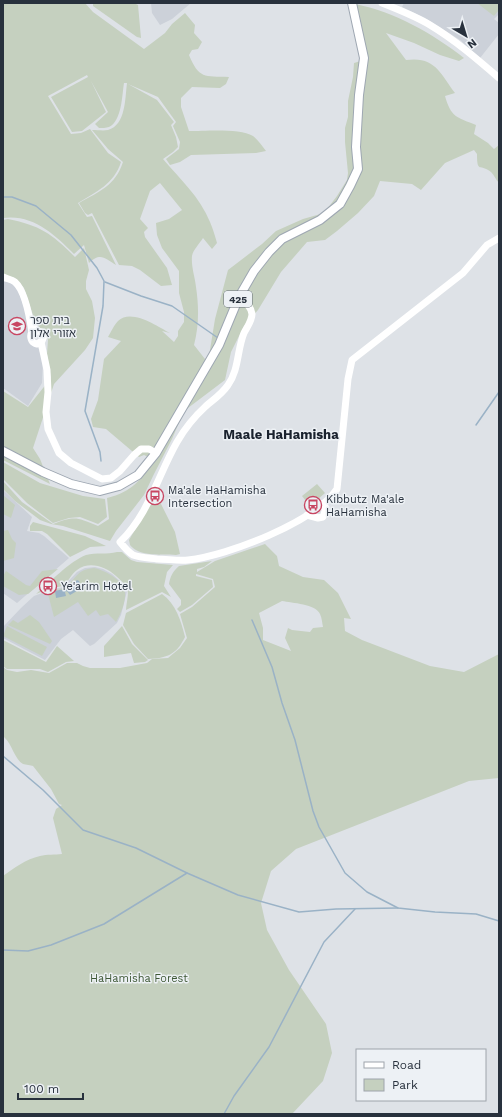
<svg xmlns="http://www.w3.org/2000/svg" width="502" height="1117" viewBox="0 0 502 1117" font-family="'Work Sans','Noto Sans Hebrew',sans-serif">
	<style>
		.built { fill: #ccd1d9 }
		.green { fill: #c5d0bf; fill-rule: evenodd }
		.water { fill: #9ab2c6 }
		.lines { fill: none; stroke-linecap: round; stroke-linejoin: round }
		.stream { stroke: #9ab2c6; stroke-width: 1.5 }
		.primary-casing { stroke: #9ea7b2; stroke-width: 10 }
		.secondary { stroke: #fff; stroke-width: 7 }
		.primary { stroke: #fff; stroke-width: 8 }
		.labels { text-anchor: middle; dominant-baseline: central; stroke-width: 3; stroke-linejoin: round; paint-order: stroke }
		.shield { fill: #edf1f5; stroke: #636b74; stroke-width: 1 }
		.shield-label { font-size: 10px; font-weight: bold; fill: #28313d }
		.poi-label { font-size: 11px; fill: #28313d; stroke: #edf1f5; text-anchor: start }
		.park-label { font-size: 11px; fill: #3e5836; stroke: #edf1f5 }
		.quarter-label { font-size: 13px; font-weight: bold; fill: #1a222e; stroke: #edf1f5 }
	</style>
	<rect width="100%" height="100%" fill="#dee2e7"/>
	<!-- built -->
	<g class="built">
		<polygon points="151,3 191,3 172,19 160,25 152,13"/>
		<polygon points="404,3 499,3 499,14 494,19 499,23 499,34 480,58 460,40 425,18 402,7"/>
		<polygon points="3,280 12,284 18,290 43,361 42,383 28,406 3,388"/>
		<polygon points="3,490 32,517 27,531 39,533 44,536 69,558 17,603 3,593"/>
		<polygon points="95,567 103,569 112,574 124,585 127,591 121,615 117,623 94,644 90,646 73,630 61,639 45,660 3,638 3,627 21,608 34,596 50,590 63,587 77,572 85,568"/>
	</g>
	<!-- green -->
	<g class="green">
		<path d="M 3,3 L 85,3 L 93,12 L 144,49 L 165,33 L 172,24 L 185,13 L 195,25 L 194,33 L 202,42 L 198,49 L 192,50 L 189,55 C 199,79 204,76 229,77 L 226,84 L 220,88 L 192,87 L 181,98 L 181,107 L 189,131 C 206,131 240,128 253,136 C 258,140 262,146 266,151 L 256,153 L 191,155 L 180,162 L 170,165 L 166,159 L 179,149 L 180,142 L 173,126 L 176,122 L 158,97 L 128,84 L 157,100 L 174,122 L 171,125 L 176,137 L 178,147 L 173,152 L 163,159 C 180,179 200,197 210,222 C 213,229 215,236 217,243 L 212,249 L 203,238 C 200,243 193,250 192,256 C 191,267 195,277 196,287 C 199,307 199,326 194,345 L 205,359 L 209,356 L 215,319 L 228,270 L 262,244 L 276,231 L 303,219 L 324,213 L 337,196 L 347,180 L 348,173 L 345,142 L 345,128 L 348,117 L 348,101 L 353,77 L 354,63 L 364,60 L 355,4 C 395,12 432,33 464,58 L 459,61 L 440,55 L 414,43 L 386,33 L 406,60 C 435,56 440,73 455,93 L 445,96 C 451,117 456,117 476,125 L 474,134 L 488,143 L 494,149 L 499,145 L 499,183 C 496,180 494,175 491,172 C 480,163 477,174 477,154 L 474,150 L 445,163 L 421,190 L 412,184 L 380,181 L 374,196 L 358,213 L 337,231 L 325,240 L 307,242 L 281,272 L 258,310 L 244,326 L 231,352 L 225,380 L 184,411 L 172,439 L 154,474 L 144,495 L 116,531 L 110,541 L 63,526 L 51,524 L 40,520 L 15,501 L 3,489 L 3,481 L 22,502 L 53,524 C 75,516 76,517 98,526 L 109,519 L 107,498 C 132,492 141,480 154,460 L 144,455 L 139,457 L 106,429 L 93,427 L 91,419 L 98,400 L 104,359 L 121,341 L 108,337 C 111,332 114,325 118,321 C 131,308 157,326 170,333 L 162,331 L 174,342 L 178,336 L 178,331 L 184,322 L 184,312 L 179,293 L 179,271 L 162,248 L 157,235 L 156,223 L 169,219 L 182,210 L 160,183 L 150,191 L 140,219 L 148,228 L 144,232 L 145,237 L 167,268 L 172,285 L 161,286 L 140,270 L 132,266 L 119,265 L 92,213 L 88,215 L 85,213 L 79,203 C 100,191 115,186 123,162 L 108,149 L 92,130 C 98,130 103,131 108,130 C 126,125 125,98 127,83 L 124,83 C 122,95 122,121 109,127 C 106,128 102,128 99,128 L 95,124 L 108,112 L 91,81 L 106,112 L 82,131 L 72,132 L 51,97 L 88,77 L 87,75 L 48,96 L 71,134 L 81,133 L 90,129 L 108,153 L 121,162 C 114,184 96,192 78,203 L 87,217 L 92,216 L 116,265 C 105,258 100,252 89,263 L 84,245 L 74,254 C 54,234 33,214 3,218 Z"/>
		<polygon points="93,3 134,3 138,5 141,38 137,37 93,6"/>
		<polygon points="477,3 498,3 499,10 494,16"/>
		<path d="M 8,219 C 41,226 51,233 75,257 L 84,248 L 89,270 L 86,281 L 86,289 L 92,301 L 95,318 L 93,338 L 85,350 L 54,384 L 33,448 L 40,459 L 50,484 L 3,460 L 3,391 L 28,407 L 51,378 L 47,354 L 48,340 L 46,332 L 39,327 L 33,315 L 24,288 L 15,278 L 3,275 L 3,220 Z"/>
		<polygon points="3,462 40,483 83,496 105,499 107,517 98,524 80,517 69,518 53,523 27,503 3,479"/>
		<polygon points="317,484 325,493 310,506 302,496"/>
		<path d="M 156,494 L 175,532 L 180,554 L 176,555 C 162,554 139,557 130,545 L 129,540 Z"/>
		<polygon points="3,495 15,505 11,518 3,514"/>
		<polygon points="33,522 85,536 106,546 90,547 70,557 47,534 42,531 30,531 30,526"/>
		<polygon points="8,530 12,539 16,543 14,558 3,561 3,531"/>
		<path d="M 265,544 L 277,556 L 279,566 L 303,577 L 324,580 L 338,593 L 351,619 L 344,618 L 345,631 L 362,640 L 430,666 L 464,672 L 499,654 L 499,778 L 469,781 L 296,849 L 271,871 L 261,903 L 267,930 L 289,970 L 326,1024 L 332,1053 L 323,1081 L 292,1114 L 3,1114 L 3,876 C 14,868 26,859 40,856 C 47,854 55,855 62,854 L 53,818 L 56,809 L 62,805 L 59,804 L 51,789 L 33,766 C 31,765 26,765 23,764 C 15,760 12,744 4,737 L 3,667 L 7,670 L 17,672 L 31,670 L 49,673 L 67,663 L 77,663 L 83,666 L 90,668 L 120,668 L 147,663 L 152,659 L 168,658 L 180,648 L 187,638 L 180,614 L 192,607 L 215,587 L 213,579 L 196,574 L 196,576 L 212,580 L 213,587 L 192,605 L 180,612 L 177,609 L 181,605 L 181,600 L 169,584 C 170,577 173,571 179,566 L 212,561 L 204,567 L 197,569 L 197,572 L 215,561 ZM 282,601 C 292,603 316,604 320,614 C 322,618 322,623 323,627 L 313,628 L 310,632 L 292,630 L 288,628 L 285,638 L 291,651 L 263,640 L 263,628 L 259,613 Z"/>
		<path d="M 117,552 L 122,552 L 131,560 L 137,562 L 173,565 L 167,572 L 164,586 L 171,597 L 162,592 L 126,610 C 128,590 132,590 116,576 C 105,566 89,561 77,570 C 71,574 68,583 62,586 C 60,587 56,587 53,588 C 47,589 42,592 36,594 C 49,583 70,561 86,555 C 96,552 107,555 117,552 Z"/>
		<path d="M 94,568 C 104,570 124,580 125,592 C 126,601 121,614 116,622 L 108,614 L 100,616 L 96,610 L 88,616 L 78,602 L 54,617 L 48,594 C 53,589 60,590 65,587 C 78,578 75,570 94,568 Z"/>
		<polygon points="58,569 28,594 19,595 3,586 3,576 6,571 26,585 30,586 42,571"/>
		<path d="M 162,594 C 176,604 181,621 185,637 C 176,655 167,658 148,659 L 134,644 L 123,625 L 126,613 Z"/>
		<polygon points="30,615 39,622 52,641 50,644 8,625 13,620 18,623"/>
		<polygon points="7,626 47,647 42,656 3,636"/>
		<polygon points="122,626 132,644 148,660 145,662 134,663 131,653 104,657 104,646"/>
		<polygon points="3,640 46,662 57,646 74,661 66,662 48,672 40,669 7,669 3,666"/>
	</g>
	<!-- water -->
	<path class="water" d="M 77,580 L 79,581 L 82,588 L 70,595 L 67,591 L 65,592 L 66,596 L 56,598 L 55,591 C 69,588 67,590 77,580 Z"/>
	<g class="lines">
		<!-- stream -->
		<g class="stream">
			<polyline points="3,197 12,197 36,206 71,235 97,268 104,281 103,306 85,411 100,452 101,461"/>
			<polyline points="105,282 141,296 172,306 218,338"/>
			<polyline points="476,425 499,392"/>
			<polyline points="252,620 272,667 282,703 295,740 313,811 319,827 345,873 367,892 398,908 435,912 476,914 499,921"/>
			<polyline points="3,756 43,790 83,830 136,848 187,873 238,895 299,912 336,909 398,908"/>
			<polyline points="3,950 28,951 51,945 104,924 187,873"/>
			<polyline points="224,1114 234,1096 269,1047 324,942 355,909"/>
		</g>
		<!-- primary casing -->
		<g class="primary-casing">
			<polyline id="primary" points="3,451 43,472 71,484 100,491 119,486 138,475 156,453 219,345 239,297 254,271 269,252 282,239 320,220 340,204 350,186 358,169 356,147 359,95 364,58 352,3"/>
		</g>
		<!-- secondary -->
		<g class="secondary">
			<path d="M 382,3 C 399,10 415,16 430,25 C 455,40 477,59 499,78"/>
			<path d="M 3,277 C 7,279 11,279 15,282 C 25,291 30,319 32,333"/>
			<path d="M 239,297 C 245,301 251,306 252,314 C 252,321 247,327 244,333 C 237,350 239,370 228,385 C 222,394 213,400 206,406 C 194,417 185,428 177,442 C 158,475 149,514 120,542 C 124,547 128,552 133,555 C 141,558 150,558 157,559 C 167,559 178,561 188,560 C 227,556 315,522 337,489 L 348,379 L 352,360 L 463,273 L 487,245 L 499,238"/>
			<path d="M 32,323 L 36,331 L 41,332 L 44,336 L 42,341 L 37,344 C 32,343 30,339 31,334 L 36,331"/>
			<polyline points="41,342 47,370 48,392 46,412 48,429 59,453 71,463 102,479 111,478 120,471 134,455 141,449 149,449 156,453"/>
			<polyline points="307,515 318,518 323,517 326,508 322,504"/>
		</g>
		<!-- primary -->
		<use href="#primary" class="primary"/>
	</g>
	<!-- icons -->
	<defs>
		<g id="school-ring" transform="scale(0.9)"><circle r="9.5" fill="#edf1f5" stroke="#c84662" stroke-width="1.5"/><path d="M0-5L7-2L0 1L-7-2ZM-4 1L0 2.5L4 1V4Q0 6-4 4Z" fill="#c84662"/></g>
		<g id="bus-ring" transform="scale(0.9)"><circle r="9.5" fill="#edf1f5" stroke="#c84662" stroke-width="1.5"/><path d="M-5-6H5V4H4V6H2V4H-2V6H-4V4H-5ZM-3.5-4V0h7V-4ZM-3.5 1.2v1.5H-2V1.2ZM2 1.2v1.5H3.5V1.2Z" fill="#c84662"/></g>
	</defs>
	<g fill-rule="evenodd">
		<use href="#school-ring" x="17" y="326"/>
		<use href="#bus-ring" x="155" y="496"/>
		<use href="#bus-ring" x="313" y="505"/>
		<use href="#bus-ring" x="48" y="586"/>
	</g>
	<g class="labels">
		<!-- shield labels -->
		<rect class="shield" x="224" y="291" width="28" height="16" rx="3"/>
		<g class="shield-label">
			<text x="238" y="299">425</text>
		</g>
		<!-- poi labels -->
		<g class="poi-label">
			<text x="30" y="320">בית ספר<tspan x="30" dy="13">אזורי אלון</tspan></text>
			<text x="168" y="490">Ma'ale HaHamisha<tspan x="168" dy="13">Intersection</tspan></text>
			<text x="326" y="499">Kibbutz Ma'ale<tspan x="326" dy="13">HaHamisha</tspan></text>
			<text x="61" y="586">Ye'arim Hotel</text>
		</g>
		<!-- park labels -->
		<g class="park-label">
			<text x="139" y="978">HaHamisha Forest</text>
		</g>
		<!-- quarter labels -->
		<g class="quarter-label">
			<text x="281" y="434">Maale HaHamisha</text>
		</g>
	</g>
	<!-- border -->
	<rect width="502" height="1117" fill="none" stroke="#28313d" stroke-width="8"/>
	<!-- legend -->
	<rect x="356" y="1049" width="130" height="52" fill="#edf1f5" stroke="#9ea4ab"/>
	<rect x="364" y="1062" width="20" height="6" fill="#ffffff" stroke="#9ea4ab"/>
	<text x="392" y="1069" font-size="12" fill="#28313d">Road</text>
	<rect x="364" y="1079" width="20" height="12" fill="#c5d0bf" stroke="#9ea4ab"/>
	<text x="392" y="1089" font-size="12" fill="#28313d">Park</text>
	<!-- north arrow -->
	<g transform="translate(466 36) rotate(142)" stroke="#edf1f5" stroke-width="3" paint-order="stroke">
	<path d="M0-3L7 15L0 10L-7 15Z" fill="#28313d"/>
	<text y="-6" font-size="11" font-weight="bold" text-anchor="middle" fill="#28313d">N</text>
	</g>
	<!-- scale -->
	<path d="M18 1093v6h65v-6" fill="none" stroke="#28313d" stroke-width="2"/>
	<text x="24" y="1093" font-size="12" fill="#28313d" stroke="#edf1f5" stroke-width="3" paint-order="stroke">100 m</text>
</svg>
